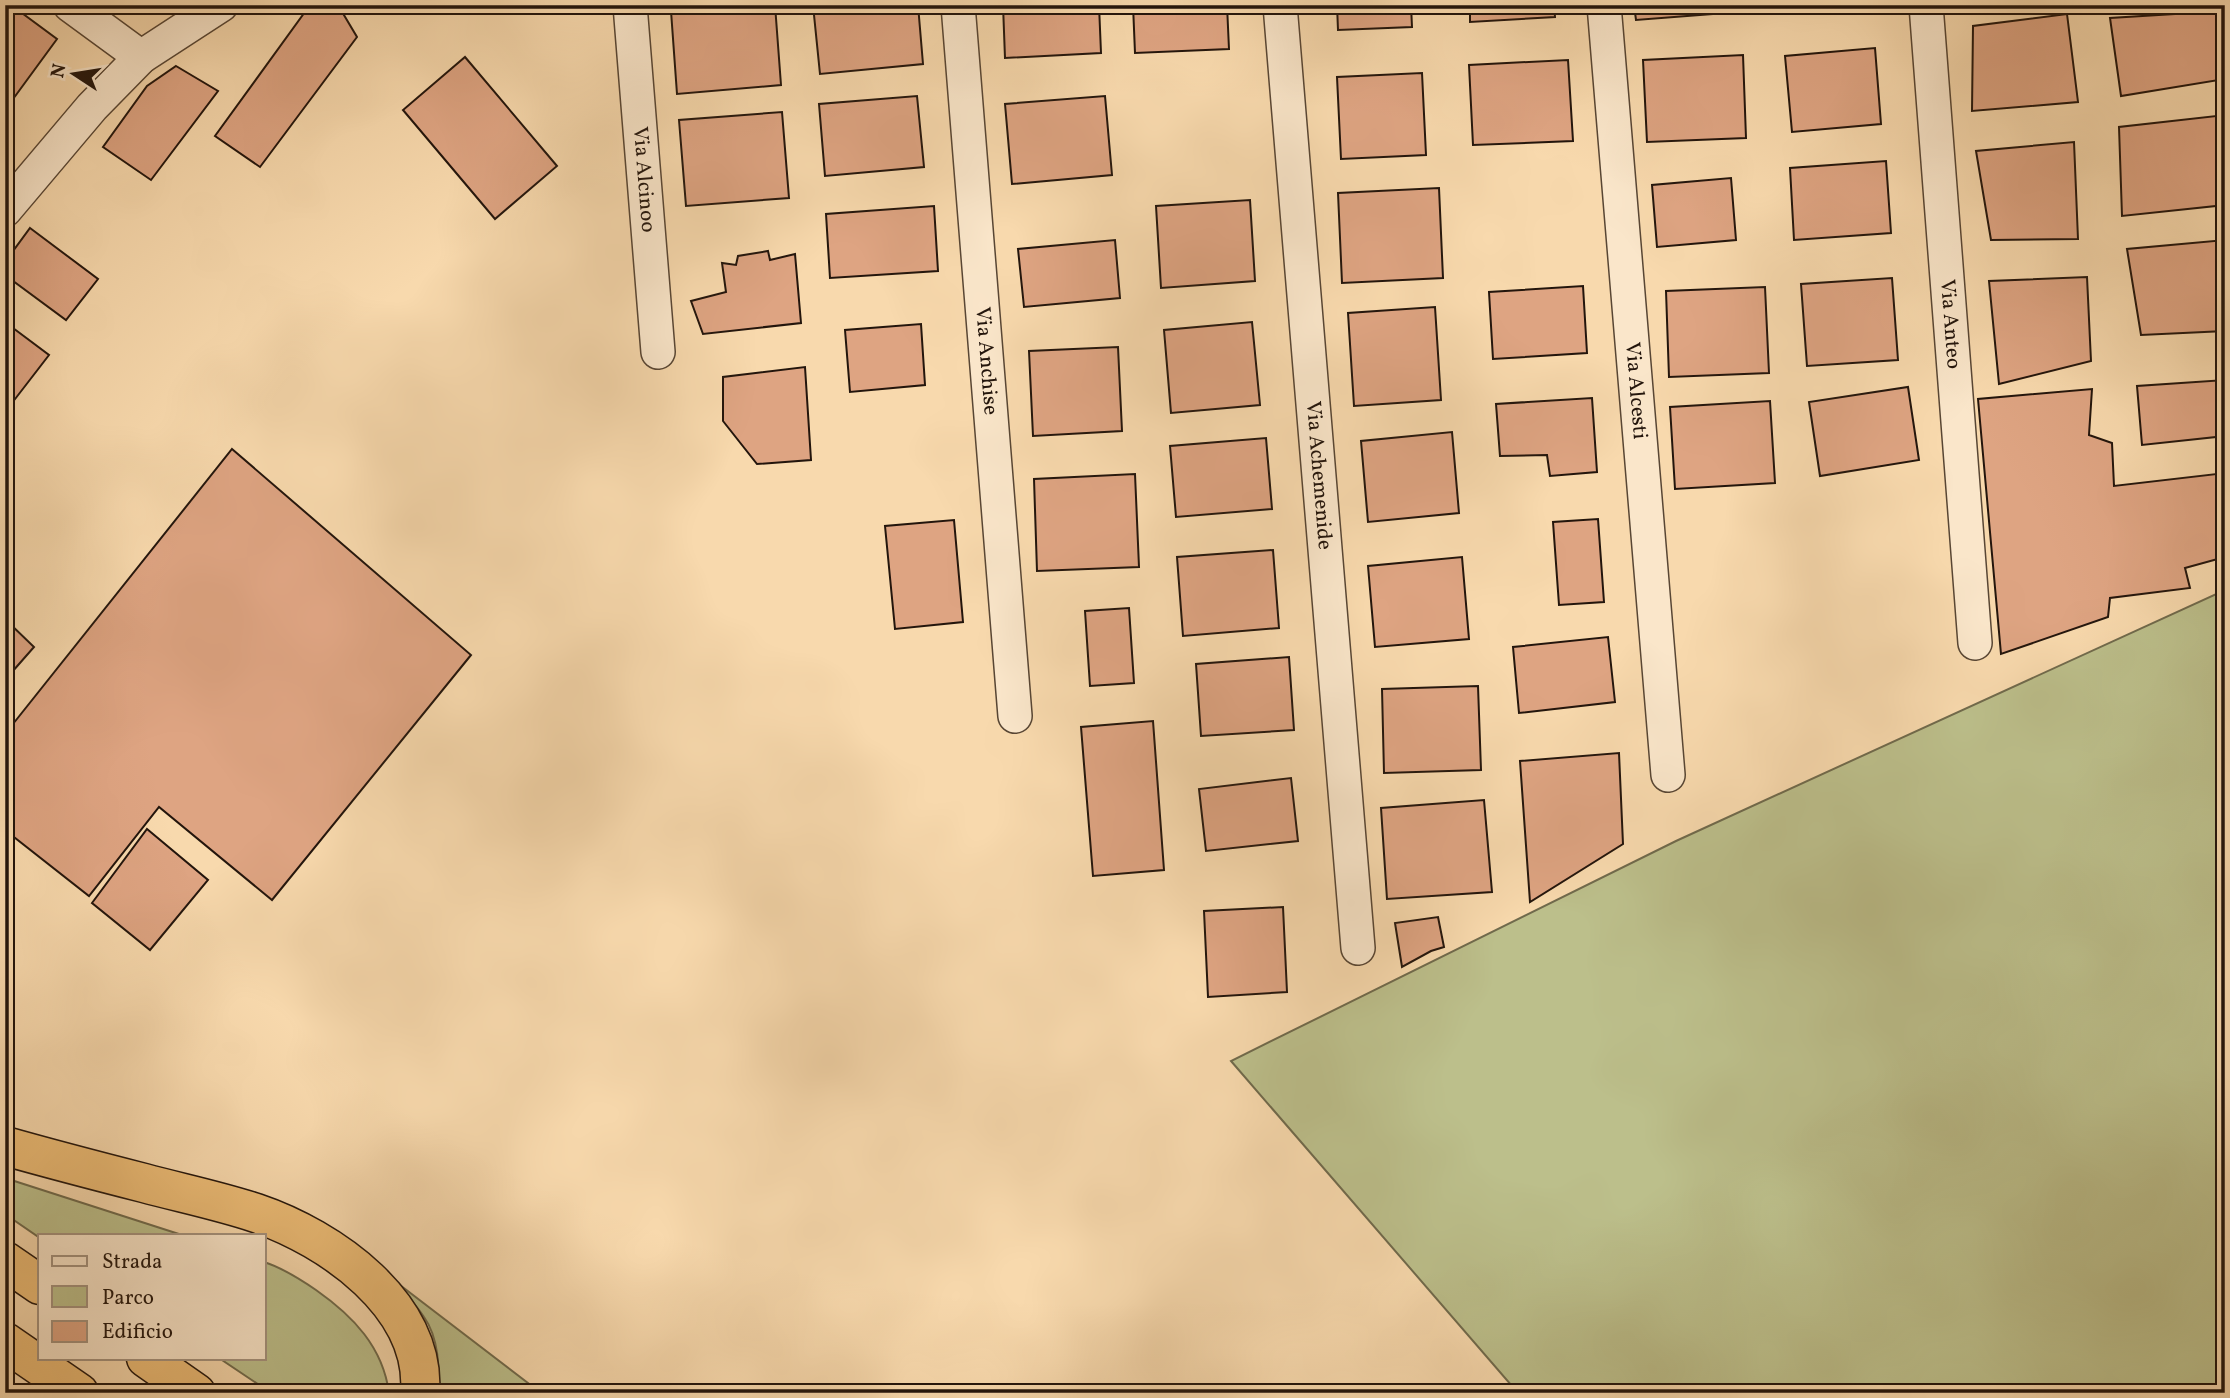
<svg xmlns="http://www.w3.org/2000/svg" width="2230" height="1398" viewBox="0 0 2230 1398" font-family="Vollkorn,serif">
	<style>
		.green { fill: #bcbf8b; stroke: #706a4c; stroke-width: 2 }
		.building { fill: #dea482; stroke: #23150c; stroke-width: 2 }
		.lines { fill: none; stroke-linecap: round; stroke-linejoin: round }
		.street-casing { stroke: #584634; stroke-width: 36 }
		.highway-casing { stroke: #23150c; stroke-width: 41 }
		.street { stroke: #fae6ca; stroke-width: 33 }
		.highway { stroke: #ecbc76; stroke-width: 38 }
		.labels { text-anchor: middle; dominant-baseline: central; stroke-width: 5; stroke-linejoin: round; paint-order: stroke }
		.street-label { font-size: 21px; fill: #23150c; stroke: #fae6ca }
	</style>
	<rect width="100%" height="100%" fill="#f8d9ad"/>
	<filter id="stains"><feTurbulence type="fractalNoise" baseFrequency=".00286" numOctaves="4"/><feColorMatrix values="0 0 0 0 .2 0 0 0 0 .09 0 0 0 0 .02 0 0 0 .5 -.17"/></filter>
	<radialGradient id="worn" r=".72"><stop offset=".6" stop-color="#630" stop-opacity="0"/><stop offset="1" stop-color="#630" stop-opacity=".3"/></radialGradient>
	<!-- green -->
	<g class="green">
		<polygon points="2225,590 2225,1393 1518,1393 1231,1061 1676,841"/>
		<polygon points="5,1178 182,1235 40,1235 40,1238 5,1214"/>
		<path d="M 264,1262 C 283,1268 300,1279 316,1290 C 353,1316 383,1347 389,1393 L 271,1393 L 219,1358 L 264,1358 Z"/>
		<path d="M 396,1282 L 541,1393 L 439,1393 C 439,1368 439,1338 424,1317 C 416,1305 406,1294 396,1282 Z"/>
	</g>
	<!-- building -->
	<g class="building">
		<polygon points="5,5 11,5 57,39 5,110"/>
		<polygon points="310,5 338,5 357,37 260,167 215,136"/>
		<polygon points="735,5 775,5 781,85 677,94 671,11"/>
		<polygon points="813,5 918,5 923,64 820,74"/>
		<polygon points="1003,5 1099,5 1101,53 1005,58"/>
		<polygon points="1133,5 1227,5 1229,49 1135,53"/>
		<polygon points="1337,5 1411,5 1412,27 1338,30"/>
		<polygon points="1470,5 1554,5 1555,17 1470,22"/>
		<polygon points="1634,5 1738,5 1738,12 1636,20"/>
		<polygon points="2224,11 2225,79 2121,96 2110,18"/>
		<polygon points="2067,14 2078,102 1972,111 1973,26"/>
		<polygon points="1875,48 1881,124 1792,132 1785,56"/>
		<polygon points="1743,55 1746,138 1647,142 1643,60"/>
		<polygon points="465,57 557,166 495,219 403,110"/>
		<polygon points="1568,60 1573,141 1473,145 1469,65"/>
		<polygon points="176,66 218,91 151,180 103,147 147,86"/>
		<polygon points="1422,73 1426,155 1341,159 1337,77"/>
		<polygon points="917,96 924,167 825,176 819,104"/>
		<polygon points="1105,96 1112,175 1012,184 1005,104"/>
		<polygon points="782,112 789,198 686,206 679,120"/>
		<polygon points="2225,115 2225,205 2122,216 2119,127"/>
		<polygon points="2074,142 2078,239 1991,240 1976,151"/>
		<polygon points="1886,161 1891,233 1794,240 1790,168"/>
		<polygon points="1731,178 1736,240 1657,247 1652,185"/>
		<polygon points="1439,188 1443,278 1342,283 1338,193"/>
		<polygon points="1250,200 1255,281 1161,288 1156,206"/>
		<polygon points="934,206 938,271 830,278 826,214"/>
		<polygon points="30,228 98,279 66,320 5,275 5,262"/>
		<polygon points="1115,240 1120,298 1024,307 1018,249"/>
		<polygon points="2225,240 2225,331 2141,335 2127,249"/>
		<polygon points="768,251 770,260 795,254 801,323 703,334 691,301 726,292 722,263 736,265 738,256"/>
		<polygon points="2087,277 2091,361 1999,384 1989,281"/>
		<polygon points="1892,278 1898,360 1807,366 1801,284"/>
		<polygon points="1583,286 1587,353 1493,359 1489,292"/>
		<polygon points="1765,287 1769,373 1669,377 1666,291"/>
		<polygon points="1435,307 1441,400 1354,406 1348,313"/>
		<polygon points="5,322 49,355 12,403 5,398"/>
		<polygon points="1252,322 1260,405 1171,413 1164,330"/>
		<polygon points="921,324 925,385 850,392 845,330"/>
		<polygon points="1118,347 1122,431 1033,436 1029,351"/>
		<polygon points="805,367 811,460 757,464 723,421 723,377"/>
		<polygon points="2225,380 2225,436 2142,445 2137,386"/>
		<polygon points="1908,387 1919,460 1820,476 1809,402"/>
		<polygon points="2092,389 2089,435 2112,443 2114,486 2225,473 2225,557 2185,568 2190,588 2110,598 2108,617 2001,654 1978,399"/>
		<polygon points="1592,398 1597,472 1550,476 1547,455 1500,456 1496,404"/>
		<polygon points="1770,401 1775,483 1675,489 1670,407"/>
		<polygon points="1452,432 1459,513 1368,522 1361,441"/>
		<polygon points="1266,438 1272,509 1176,517 1170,446"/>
		<polygon points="232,449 471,655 272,900 159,807 89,896 5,830 5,734"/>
		<polygon points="1135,474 1139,567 1037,571 1034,479"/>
		<polygon points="1598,519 1604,602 1559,605 1553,522"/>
		<polygon points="954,520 963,622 895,629 885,526"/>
		<polygon points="1273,550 1279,628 1183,636 1177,557"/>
		<polygon points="1462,557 1469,639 1375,647 1368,566"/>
		<polygon points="1129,608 1134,683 1090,686 1085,611"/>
		<polygon points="5,619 34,647 5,680"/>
		<polygon points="1608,637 1615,702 1519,713 1513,647"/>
		<polygon points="1289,657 1294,730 1201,736 1196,664"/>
		<polygon points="1478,686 1481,770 1384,773 1382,689"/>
		<polygon points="1153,721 1164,870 1093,876 1081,727"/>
		<polygon points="1619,753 1623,844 1530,902 1520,761"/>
		<polygon points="1291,778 1298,841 1206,851 1199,789"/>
		<polygon points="1484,800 1492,892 1387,899 1381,808"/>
		<polygon points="147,829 208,880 150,950 92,903"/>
		<polygon points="1283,907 1287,992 1208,997 1204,911"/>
		<polygon points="1438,917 1444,947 1431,951 1402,967 1395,923"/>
	</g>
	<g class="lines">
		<!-- street casing -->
		<g class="street-casing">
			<g id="street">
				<polyline points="70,5 141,57"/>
				<path id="s1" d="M 630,5 L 658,352"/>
				<path id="s2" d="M 958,5 L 1015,716"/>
				<path id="s3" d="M 1280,5 L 1358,948"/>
				<path id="s4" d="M 1604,5 L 1668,775"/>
				<path id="s5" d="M 1926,5 L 1975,643"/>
				<polyline points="5,210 92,107 141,57 221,5"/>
			</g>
		</g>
		<!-- highway casing -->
		<g class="highway-casing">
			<g id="highway">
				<path d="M 5,1146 C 51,1159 97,1171 144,1183 C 181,1193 220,1201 256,1213 C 330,1238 427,1305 420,1393"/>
				<polyline points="5,1261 40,1285"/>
				<polyline points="5,1342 79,1393"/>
				<polyline points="146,1358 196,1393"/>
			</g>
		</g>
		<!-- street -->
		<use href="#street" class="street"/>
		<!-- highway -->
		<use href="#highway" class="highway"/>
	</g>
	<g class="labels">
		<!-- street labels -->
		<g class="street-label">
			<text stroke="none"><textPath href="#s1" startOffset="175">Via Alcinoo</textPath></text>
			<text stroke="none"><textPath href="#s5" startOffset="320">Via Anteo</textPath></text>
			<text stroke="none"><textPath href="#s2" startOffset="357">Via Anchise</textPath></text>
			<text stroke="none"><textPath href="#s4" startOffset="387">Via Alcesti</textPath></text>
			<text stroke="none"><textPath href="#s3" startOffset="472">Via Achemenide</textPath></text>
		</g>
	</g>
	<!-- margin -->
	<rect width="2230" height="1398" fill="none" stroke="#f8d9ad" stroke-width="28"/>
	<rect x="7" y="7" width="2216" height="1384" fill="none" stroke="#23150c" stroke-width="3.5"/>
	<rect x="14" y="14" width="2202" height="1370" fill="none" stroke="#23150c" stroke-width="2"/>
	<!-- legend -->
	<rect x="38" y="1234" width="228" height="126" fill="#fae6ca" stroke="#a4927e" stroke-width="2"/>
	<rect x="52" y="1256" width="35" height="10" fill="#fae6ca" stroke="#a4927e" stroke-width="2"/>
	<text x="102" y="1268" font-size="21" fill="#23150c">Strada</text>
	<rect x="52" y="1286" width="35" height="21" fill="#bcbf8b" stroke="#a4927e" stroke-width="2"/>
	<text x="102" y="1304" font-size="21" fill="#23150c">Parco</text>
	<rect x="52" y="1321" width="35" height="21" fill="#dea482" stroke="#a4927e" stroke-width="2"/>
	<text x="102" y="1338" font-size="21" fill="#23150c">Edificio</text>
	<!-- north arrow -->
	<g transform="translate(74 74) rotate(282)" stroke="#fae6ca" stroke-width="5" paint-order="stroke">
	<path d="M0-5L12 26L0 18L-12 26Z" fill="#23150c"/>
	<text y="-10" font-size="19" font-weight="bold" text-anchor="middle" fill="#23150c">N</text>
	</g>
	<rect width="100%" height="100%" filter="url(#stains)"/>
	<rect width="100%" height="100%" fill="url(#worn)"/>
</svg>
